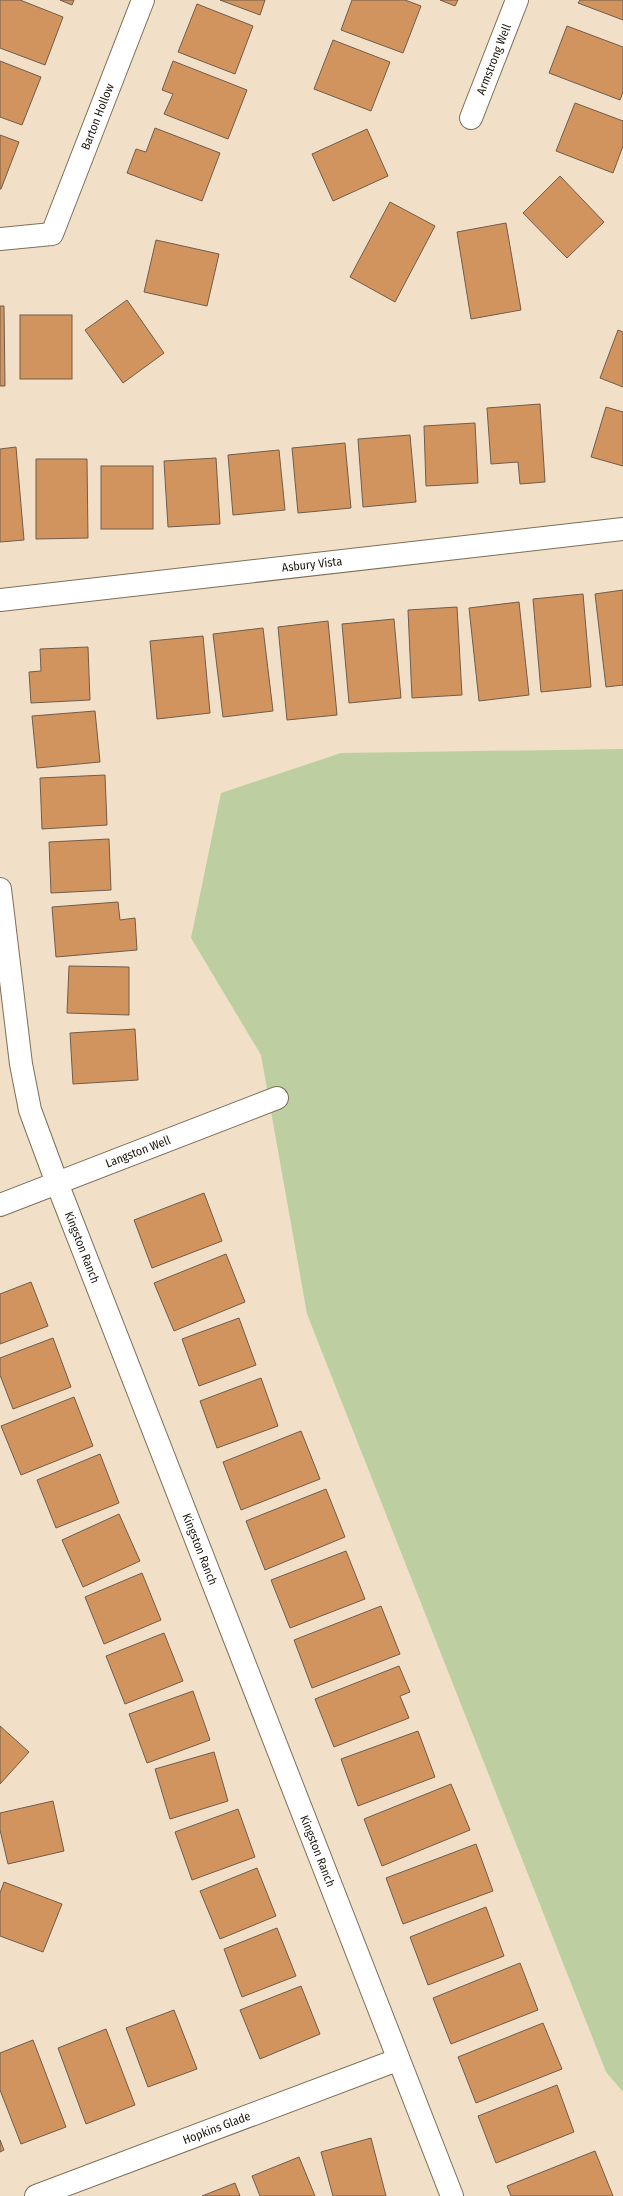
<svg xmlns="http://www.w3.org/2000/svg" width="623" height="2196" viewBox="0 0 623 2196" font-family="'Fira Sans Condensed',sans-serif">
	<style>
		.green { fill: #bdcfa0 }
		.building { fill: #d2945e; stroke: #715c4b }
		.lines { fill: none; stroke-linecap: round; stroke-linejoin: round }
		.street-casing { stroke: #7e6f59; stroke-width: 24 }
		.street { stroke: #fff; stroke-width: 22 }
		.labels { text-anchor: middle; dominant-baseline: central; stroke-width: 3; stroke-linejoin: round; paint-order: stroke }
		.street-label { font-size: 12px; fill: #1d170e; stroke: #fff }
	</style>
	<rect width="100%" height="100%" fill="#f1e0c7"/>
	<!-- green -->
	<polygon class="green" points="623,749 623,2092 606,2072 307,1314 261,1055 191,938 221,793 341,753"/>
	<!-- building -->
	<g class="building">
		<polygon points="0,0 20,0 63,17 45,65 0,48"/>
		<polygon points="60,0 74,0 72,5"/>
		<polygon points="220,0 265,0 260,15"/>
		<polygon points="352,0 405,0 421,6 403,53 341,30"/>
		<polygon points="440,0 458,0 455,6"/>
		<polygon points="580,0 623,0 623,20 578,3"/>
		<polygon points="197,4 253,26 235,74 178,52"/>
		<polygon points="567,26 623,47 623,92 620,100 549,73"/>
		<polygon points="333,40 390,62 371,111 314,89"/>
		<polygon points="0,61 41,77 22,125 0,117"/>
		<polygon points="173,61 247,90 228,139 164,114 173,94 162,90"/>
		<polygon points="575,103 623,121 623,146 613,173 556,151"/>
		<polygon points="155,128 220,153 202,201 127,173 136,149 146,152"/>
		<polygon points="367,129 388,176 333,201 312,154"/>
		<polygon points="0,135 19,142 1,189 0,189"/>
		<polygon points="560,176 604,222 567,258 523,213"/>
		<polygon points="390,202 435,226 395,302 350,277"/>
		<polygon points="506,223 521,310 471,319 457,232"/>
		<polygon points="156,240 219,254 207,306 144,292"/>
		<polygon points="127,300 164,353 123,383 85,330"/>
		<polygon points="0,306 4,306 5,386 0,386"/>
		<rect x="20" y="315" width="52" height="64"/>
		<polygon points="618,330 623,332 623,387 600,378"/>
		<polygon points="540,404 545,482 520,484 518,462 491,464 487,408"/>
		<polygon points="606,407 623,412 623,466 591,457"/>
		<polygon points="475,423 478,483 426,486 424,426"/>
		<polygon points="410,435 416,502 363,507 358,439"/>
		<polygon points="345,443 351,508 298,513 292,448"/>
		<polygon points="16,447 24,540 0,542 0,449"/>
		<polygon points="279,450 285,510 233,515 228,455"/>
		<polygon points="216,458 220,524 168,527 164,461"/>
		<polygon points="36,459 87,459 88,538 36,539"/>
		<rect x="101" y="466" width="52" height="63"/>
		<polygon points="623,590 623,685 606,687 595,594"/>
		<polygon points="583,594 591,687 541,692 533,599"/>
		<polygon points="519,602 529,695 479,701 469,608"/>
		<polygon points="457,607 462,695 412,698 408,610"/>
		<polygon points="394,619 401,698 349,703 342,624"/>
		<polygon points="328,621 337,715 287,720 278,627"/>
		<polygon points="263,628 273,711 223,717 213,634"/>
		<polygon points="203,636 210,713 157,719 150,641"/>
		<polygon points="88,647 90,700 31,703 29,672 41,671 40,649"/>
		<polygon points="95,711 100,762 37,768 32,716"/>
		<polygon points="105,775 107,825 42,829 40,778"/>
		<polygon points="109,839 111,890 51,893 49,842"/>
		<polygon points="118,902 120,920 135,918 137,950 56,957 52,907"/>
		<polygon points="69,966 129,967 129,1015 67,1013"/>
		<polygon points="135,1029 138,1080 73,1084 70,1033"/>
		<polygon points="204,1193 222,1241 152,1268 134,1220"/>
		<polygon points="226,1254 245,1302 174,1331 154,1283"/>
		<polygon points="31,1282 48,1326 0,1344 0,1294"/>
		<polygon points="239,1318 256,1365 199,1386 182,1339"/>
		<polygon points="53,1338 71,1387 13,1409 0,1375 0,1358"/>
		<polygon points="261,1378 278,1426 217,1448 200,1401"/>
		<polygon points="74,1397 93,1446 21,1475 1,1426"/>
		<polygon points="301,1431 320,1479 241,1510 223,1462"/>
		<polygon points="100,1454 119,1503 56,1528 37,1480"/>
		<polygon points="326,1489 345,1537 265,1570 246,1521"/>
		<polygon points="119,1514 140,1561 83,1587 62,1540"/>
		<polygon points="346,1551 365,1599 290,1628 271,1580"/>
		<polygon points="142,1573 161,1620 104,1644 85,1597"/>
		<polygon points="381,1606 400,1654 312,1688 294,1640"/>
		<polygon points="164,1633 183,1681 125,1704 106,1656"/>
		<polygon points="399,1666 410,1692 400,1696 409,1718 334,1747 315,1699"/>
		<polygon points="193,1691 210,1740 147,1763 129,1714"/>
		<polygon points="0,1726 29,1752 0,1784"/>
		<polygon points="418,1731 435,1777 358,1806 341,1759"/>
		<polygon points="214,1752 228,1801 170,1819 155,1769"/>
		<polygon points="451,1784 470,1830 382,1866 364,1819"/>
		<polygon points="53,1801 64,1851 8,1864 0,1830 0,1813"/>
		<polygon points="238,1809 255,1857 192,1880 175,1832"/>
		<polygon points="476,1844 493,1891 403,1924 386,1878"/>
		<polygon points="257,1868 276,1916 220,1939 200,1891"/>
		<polygon points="4,1882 62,1904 43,1952 0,1936 0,1893"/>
		<polygon points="486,1907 504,1956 428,1985 410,1937"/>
		<polygon points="277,1928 296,1976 242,1997 224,1949"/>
		<polygon points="520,1963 538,2010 451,2044 433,1998"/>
		<polygon points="301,1986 320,2034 260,2059 240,2010"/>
		<polygon points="174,2010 197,2069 148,2087 126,2028"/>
		<polygon points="543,2023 562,2069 476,2103 458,2057"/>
		<polygon points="106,2029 135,2105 86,2124 58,2048"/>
		<polygon points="33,2040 66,2127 21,2144 0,2090 0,2053"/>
		<polygon points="557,2085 574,2132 496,2163 478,2116"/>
		<polygon points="371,2138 386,2196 333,2196 321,2152"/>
		<polygon points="0,2140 4,2150 0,2152"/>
		<polygon points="595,2151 613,2196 511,2196 507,2186"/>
		<polygon points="299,2157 315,2196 260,2196 252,2176"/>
		<polygon points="235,2183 240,2196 202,2196"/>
	</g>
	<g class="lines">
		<!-- street casing -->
		<g class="street-casing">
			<g id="street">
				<path id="s1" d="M 471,118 L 517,0"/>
				<path id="s2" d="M 0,239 L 52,234 L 143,0"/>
				<path id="s3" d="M 0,600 L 623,529"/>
				<path id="s4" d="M 0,889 L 21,1064 L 30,1110 L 57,1183 L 452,2196"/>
				<path id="s5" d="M 0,1205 L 277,1098"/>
				<path id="s6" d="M 36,2196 L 397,2060"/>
			</g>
		</g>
		<!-- street -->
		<use href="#street" class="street"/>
	</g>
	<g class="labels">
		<!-- street labels -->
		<g class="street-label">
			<text stroke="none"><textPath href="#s1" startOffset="63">Armstrong Well</textPath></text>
			<text stroke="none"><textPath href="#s2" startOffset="178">Barton Hollow</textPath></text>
			<text stroke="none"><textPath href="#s3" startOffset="314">Asbury Vista</textPath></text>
			<text stroke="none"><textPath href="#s5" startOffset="148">Langston Well</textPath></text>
			<text stroke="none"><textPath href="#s4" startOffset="370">Kingston Ranch</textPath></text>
			<text stroke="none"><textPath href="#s4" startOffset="694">Kingston Ranch</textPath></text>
			<text stroke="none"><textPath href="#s4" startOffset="1018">Kingston Ranch</textPath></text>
			<text stroke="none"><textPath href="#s6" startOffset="193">Hopkins Glade</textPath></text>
		</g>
	</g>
</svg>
